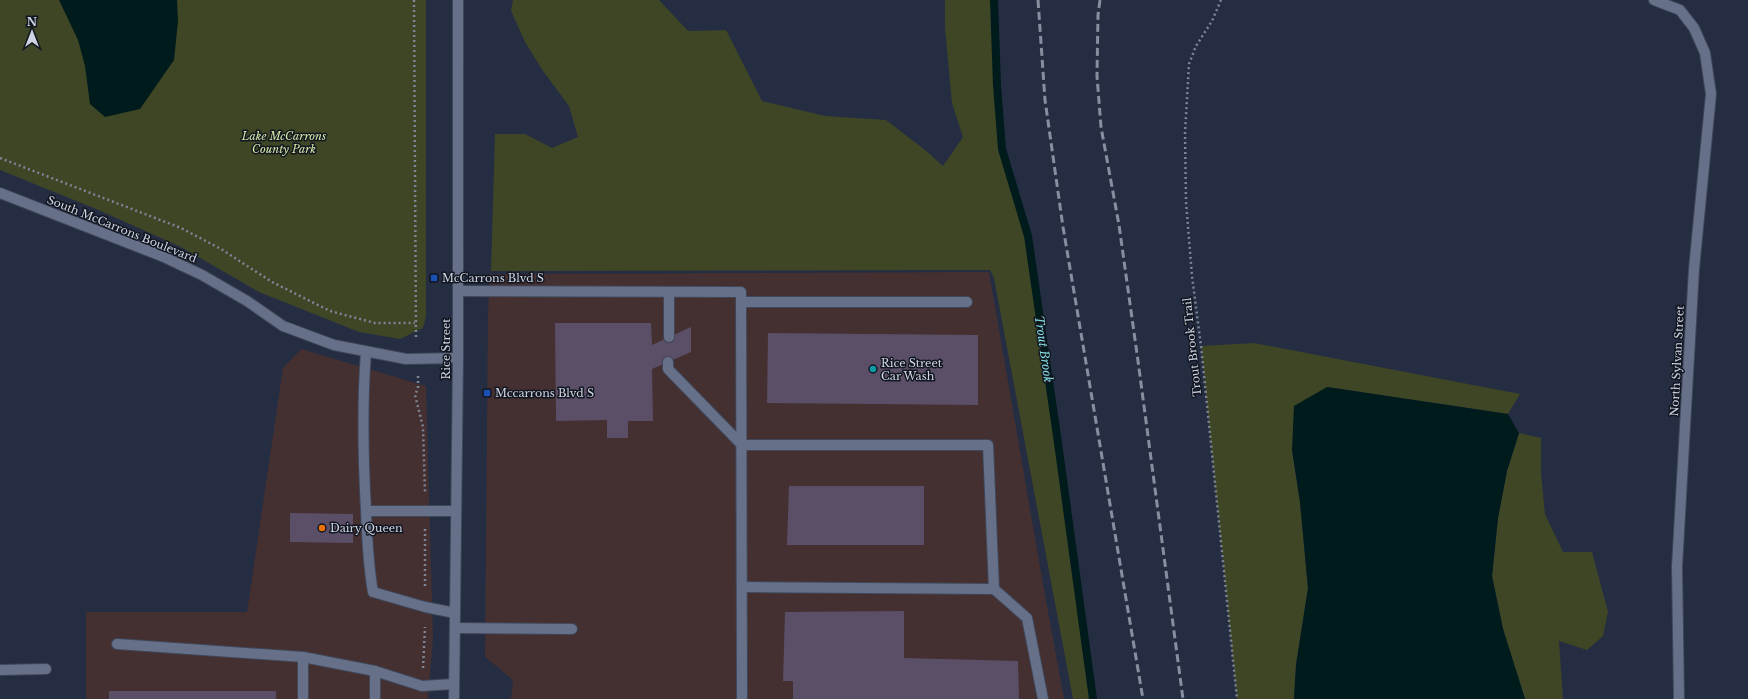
<svg xmlns="http://www.w3.org/2000/svg" width="1748" height="699" viewBox="0 0 1748 699" font-family="'Libre Baskerville',serif">
	<style>
		.commercial { fill: #443031 }
		.green { fill: #3e4626 }
		.water { fill: #001b1c }
		.lines { fill: none; stroke-linecap: round; stroke-linejoin: round }
		.stream { stroke: #001b1c; stroke-width: 8 }
		.building { fill: #5a4f67 }
		.service-casing { stroke: #404759; stroke-width: 12 }
		.minor-casing { stroke: #404759; stroke-width: 12 }
		.tertiary-casing { stroke: #404759; stroke-width: 12 }
		.secondary-casing { stroke: #404759; stroke-width: 12 }
		.path { stroke: #7e8597; stroke-width: 2.5; stroke-dasharray: 2 3; stroke-linecap: butt }
		.service { stroke: #667089; stroke-width: 10 }
		.minor { stroke: #667089; stroke-width: 10 }
		.tertiary { stroke: #667089; stroke-width: 10 }
		.secondary { stroke: #667089; stroke-width: 10 }
		.rail { stroke: #878e9f; stroke-width: 3; stroke-dasharray: 8 4; stroke-linecap: butt }
		.transit-dot { fill: #1a4fb4; stroke: #121620; stroke-width: 1.5 }
		.culture-dot { fill: #0f9aa8; stroke: #121620; stroke-width: 1.5 }
		.food-dot { fill: #e8710a; stroke: #121620; stroke-width: 1.5 }
		.labels { text-anchor: middle; dominant-baseline: central; stroke-width: 3; stroke-linejoin: round; paint-order: stroke }
		.park-label { font-size: 11px; font-style: italic; fill: #d8eaa9; stroke: #121620 }
		.street-label { font-size: 11px; fill: #cfd5e3; stroke: #121620 }
		.poi-label { font-size: 11px; fill: #cfd5e3; stroke: #121620; text-anchor: start }
		.water-label { font-size: 12px; font-style: italic; fill: #83dde0; stroke: #121620 }
	</style>
	<rect width="100%" height="100%" fill="#252d43"/>
	<!-- commercial -->
	<g class="commercial">
		<polygon points="989,272 1043,584 1064,699 511,699 513,680 485,657 488,314 490,274"/>
		<polygon points="301,349 426,386 433,638 428,699 86,699 86,612 247,612 283,368"/>
	</g>
	<!-- green -->
	<g class="green">
		<polygon points="0,0 426,0 426,316 423,328 400,339 359,332 259,292 181,247 96,209 0,170"/>
		<polygon points="513,0 659,0 688,31 726,30 762,101 825,116 886,120 925,150 943,166 963,137 952,103 945,28 945,0 996,0 1002,149 1028,236 1096,699 1073,699 994,278 990,270 491,271 495,134 525,134 552,148 578,137 569,106 543,71 525,42 511,11"/>
		<polygon points="1254,343 1520,394 1508,414 1327,387 1292,450 1300,502 1308,588 1296,665 1294,699 1237,699 1201,346"/>
		<polygon points="1519,433 1541,438 1541,473 1545,514 1563,552 1592,552 1608,612 1603,636 1587,650 1559,641 1563,699 1525,699 1503,629 1492,576 1498,518 1507,471"/>
	</g>
	<!-- water -->
	<g class="water">
		<polygon points="59,0 177,0 178,21 174,60 140,109 105,117 90,104 85,66 78,40"/>
		<polygon points="1327,387 1508,414 1519,433 1507,471 1498,518 1492,576 1503,629 1525,699 1294,699 1296,665 1308,588 1300,502 1292,450 1294,406"/>
	</g>
	<g class="lines">
		<!-- stream -->
		<polyline class="stream" points="994,0 997,85 1002,149 1028,236 1058,443 1093,699"/>
	</g>
	<!-- building -->
	<g class="building">
		<polygon points="555,323 651,323 652,345 691,327 691,352 652,369 653,421 628,421 628,438 607,438 607,420 556,421"/>
		<polygon points="768,333 978,335 978,405 767,403"/>
		<polygon points="789,486 924,486 924,545 787,545"/>
		<polygon points="290,513 353,514 353,543 290,542"/>
		<polygon points="904,611 904,658 1018,661 1019,699 793,699 793,681 783,681 785,612"/>
		<rect x="109" y="691" width="167" height="8"/>
	</g>
	<g class="lines">
		<!-- service casing -->
		<g class="service-casing">
			<g id="service">
				<polyline points="458,291 741,292 742,699"/>
				<polyline points="741,302 967,302"/>
				<polyline points="669,337 669,292"/>
				<path d="M 366,352 C 362,404 363,457 366,510 C 367,538 368,564 373,592 L 425,607 L 455,613"/>
				<polyline points="668,362 668,369 742,445 988,445 994,589 742,587"/>
				<polyline points="366,511 456,511"/>
				<polyline points="994,589 1027,618 1043,699"/>
				<polyline points="455,628 572,629"/>
				<polyline points="117,644 303,657"/>
				<polyline points="0,670 46,669"/>
				<polyline points="303,699 303,657 375,671 422,686 454,684"/>
				<polyline points="375,699 375,671"/>
			</g>
		</g>
		<!-- minor casing -->
		<g class="minor-casing">
			<polyline id="minor" points="1654,0 1680,10 1694,28 1705,53 1711,94 1694,269 1677,567 1679,699"/>
		</g>
		<!-- tertiary casing -->
		<g class="tertiary-casing">
			<polyline id="tertiary" points="0,193 164,257 202,275 247,301 283,326 334,345 406,359 458,358"/>
		</g>
		<!-- secondary casing -->
		<g class="secondary-casing">
			<polyline id="secondary" points="454,699 458,358 458,0"/>
		</g>
		<!-- path -->
		<g class="path">
			<polyline points="414,0 416,339"/>
			<polyline points="1221,0 1212,21 1196,46 1189,64 1185,133 1186,202 1192,276 1201,346 1237,699"/>
			<polyline points="0,158 181,228 221,249 272,282 330,311 375,323 415,323"/>
			<polyline points="418,376 418,388 415,395 423,427 425,492"/>
			<polyline points="425,529 425,588"/>
			<polyline points="423,668 425,627"/>
		</g>
		<!-- service -->
		<use href="#service" class="service"/>
		<!-- minor -->
		<use href="#minor" class="minor"/>
		<!-- tertiary -->
		<use href="#tertiary" class="tertiary"/>
		<!-- secondary -->
		<use href="#secondary" class="secondary"/>
		<!-- rail -->
		<g class="rail">
			<polyline points="1038,0 1045,100 1063,227 1143,699"/>
			<polyline points="1100,0 1098,15 1097,76 1101,127 1119,225 1138,361 1183,699"/>
		</g>
	</g>
	<!-- markers -->
	<g class="transit-dot">
		<rect x="430" y="274" width="8" height="8" rx="2"/>
		<rect x="483" y="389" width="8" height="8" rx="2"/>
	</g>
	<circle class="culture-dot" cx="873" cy="369" r="4"/>
	<circle class="food-dot" cx="322" cy="528" r="4"/>
	<g class="labels">
		<!-- park labels -->
		<g class="park-label">
			<text x="284" y="136">Lake McCarrons<tspan x="284" dy="13">County Park</tspan></text>
		</g>
		<!-- street labels -->
		<g class="street-label">
			<text transform="translate(122 229) rotate(22)">South McCarrons Boulevard</text>
			<text transform="translate(1192 347) rotate(-96)">Trout Brook Trail</text>
			<text transform="translate(446 349) rotate(-90)">Rice Street</text>
			<text transform="translate(1677 361) rotate(-87)">North Sylvan Street</text>
		</g>
		<!-- poi labels -->
		<g class="poi-label">
			<text x="442" y="278">McCarrons Blvd S</text>
			<text x="881" y="363">Rice Street<tspan x="881" dy="13">Car Wash</tspan></text>
			<text x="495" y="393">Mccarrons Blvd S</text>
			<text x="330" y="528">Dairy Queen</text>
		</g>
		<!-- water labels -->
		<g class="water-label">
			<text transform="translate(1044 349) rotate(82)">Trout Brook</text>
		</g>
	</g>
	<!-- north arrow -->
	<g transform="translate(32 32)" stroke="#121620" stroke-width="3" paint-order="stroke">
	<path d="M0-3L7 15L0 10L-7 15Z" fill="#cfd5e3"/>
	<text y="-6" font-size="11" font-weight="bold" text-anchor="middle" fill="#cfd5e3">N</text>
	</g>
</svg>
